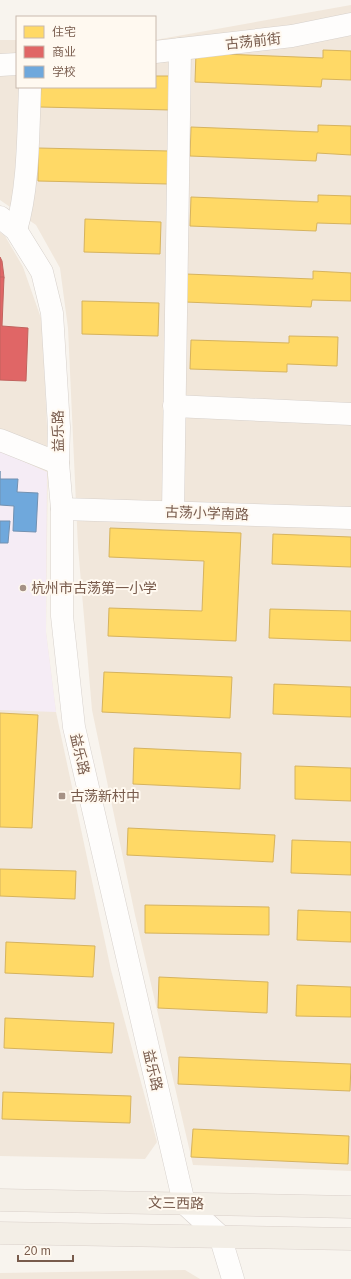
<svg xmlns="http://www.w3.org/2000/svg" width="351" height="1279" viewBox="0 0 351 1279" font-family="Helvetica,'Noto Sans SC',sans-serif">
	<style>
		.residential { fill: #f1e7db }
		.education { fill: #f5ecf5 }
		.homes { fill: #ffd966; stroke: #d6b35e }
		.shops { fill: #e06666; stroke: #c1635e }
		.schools { fill: #6fa8dc; stroke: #7291b1 }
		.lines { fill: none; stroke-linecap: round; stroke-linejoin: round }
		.minor-casing { stroke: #d7d1cc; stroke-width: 23 }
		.major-casing { stroke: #dad1cb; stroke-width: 23 }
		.minor { stroke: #fefdfc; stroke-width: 22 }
		.major { stroke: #f3eee6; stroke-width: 22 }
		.poi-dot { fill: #a59185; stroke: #fff9f0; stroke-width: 1.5 }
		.labels { text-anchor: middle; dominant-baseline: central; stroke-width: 4; stroke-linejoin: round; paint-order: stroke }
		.street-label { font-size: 14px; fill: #785b4c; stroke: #fff9f0 }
		.poi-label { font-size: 14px; fill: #785b4c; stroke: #fff9f0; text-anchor: start }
	</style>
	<rect width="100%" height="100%" fill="#f8f4ee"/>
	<!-- residential -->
	<g class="residential">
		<polygon points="351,5 351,1171 193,1165 135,915 92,710 78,547 68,328 60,268 36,225 0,200 0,40 17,40 17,87 155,87 155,40"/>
		<polygon points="0,232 5,236 23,267 42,321 48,447 46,632 56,712 111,970 157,1142 145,1159 0,1156"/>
		<polygon points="185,1270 200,1279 0,1279 0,1273"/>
	</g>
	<!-- education -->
	<polygon class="education" points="0,451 47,472 46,632 56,712 0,710"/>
	<!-- homes -->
	<g class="homes">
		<polygon points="323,50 351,51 351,80 322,79 321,87 195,82 196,53 323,58"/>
		<polygon points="155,76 171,76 171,110 40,107 41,87 155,87"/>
		<polygon points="318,125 351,126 351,155 317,153 316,161 190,156 191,127 318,132"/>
		<polygon points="38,148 169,151 168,184 38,181"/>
		<polygon points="318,195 351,196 351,224 317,223 316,231 190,226 191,197 318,202"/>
		<polygon points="85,219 161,222 160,254 84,252"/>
		<polygon points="313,271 351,273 351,301 312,300 311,307 185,302 186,274 313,279"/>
		<polygon points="82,301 159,303 158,336 82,334"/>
		<polygon points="289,336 338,337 337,366 287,364 287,372 190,369 191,340 289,343"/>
		<polygon points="110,528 241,533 236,641 108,636 109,608 202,611 204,561 109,557"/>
		<polygon points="273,534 351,537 351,567 272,564"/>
		<polygon points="270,609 351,611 351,641 269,638"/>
		<polygon points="104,672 232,677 230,718 102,712"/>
		<polygon points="274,684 351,687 351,717 273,714"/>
		<polygon points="0,713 38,715 32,828 0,827"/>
		<polygon points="134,748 241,753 240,789 133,784"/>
		<polygon points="295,766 351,768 351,801 295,799"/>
		<polygon points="128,828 275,835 273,862 127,855"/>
		<polygon points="292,840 351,842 351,875 291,873"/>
		<polygon points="0,869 76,871 75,899 0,896"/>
		<polygon points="145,905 269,907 269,935 145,933"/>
		<polygon points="298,910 351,912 351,942 297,940"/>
		<polygon points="6,942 95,946 93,977 5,973"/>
		<polygon points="159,977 268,982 267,1013 158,1008"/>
		<polygon points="297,985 351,987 351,1017 296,1016"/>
		<polygon points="5,1018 114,1023 112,1053 4,1048"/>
		<polygon points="179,1057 351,1064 350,1091 178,1084"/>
		<polygon points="3,1092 131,1096 130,1123 2,1119"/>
		<polygon points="193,1129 349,1136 348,1164 191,1157"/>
	</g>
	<!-- shops -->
	<g class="shops">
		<polygon points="0,257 2,261 4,277 0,295"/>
		<polygon points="0,277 4,277 2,326 28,328 26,381 0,380"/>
	</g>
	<!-- schools -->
	<g class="schools">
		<polygon points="0,471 0,479 18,479 17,492 38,493 36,532 13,531 14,506 0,505"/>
		<polygon points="0,521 10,521 8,543 0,543"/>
	</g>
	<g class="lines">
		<!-- minor casing -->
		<g class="minor-casing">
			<g id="minor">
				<polyline points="155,52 292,36 351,24"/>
				<polyline points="0,65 17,64"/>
				<polyline points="0,217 16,230 42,272 52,313 59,427 58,463 62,509 62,616 74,727 184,1203 220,1236 233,1279"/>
				<path d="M 16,230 C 29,187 28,132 30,87"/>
				<polyline points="174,406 351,414"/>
				<polyline points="0,440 58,463"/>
				<polyline points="62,509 351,518"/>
				<polyline points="173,512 180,49"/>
			</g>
		</g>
		<!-- major casing -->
		<g class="major-casing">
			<g id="major">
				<polyline points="0,1200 351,1207"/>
				<polyline points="0,1233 351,1239"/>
			</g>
		</g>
		<!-- minor -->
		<use href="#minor" class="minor"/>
		<!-- major -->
		<use href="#major" class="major"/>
	</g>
	<!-- markers -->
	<g class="poi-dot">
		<circle cx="23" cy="588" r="4"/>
		<rect x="58" y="792" width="8" height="8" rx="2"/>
	</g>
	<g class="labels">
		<!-- street labels -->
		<g class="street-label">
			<text transform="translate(253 41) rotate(-6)">古荡前街</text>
			<text transform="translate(58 431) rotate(-91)">益乐路</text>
			<text transform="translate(207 513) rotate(2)">古荡小学南路</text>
			<text transform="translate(80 754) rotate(77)">益乐路</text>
			<text transform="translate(153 1070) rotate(77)">益乐路</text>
			<text transform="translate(176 1203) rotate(1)">文三西路</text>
		</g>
		<!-- poi labels -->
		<g class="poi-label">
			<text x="31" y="588">杭州市古荡第一小学</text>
			<text x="70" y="796">古荡新村中</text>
		</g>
	</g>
	<!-- legend -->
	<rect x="16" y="16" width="140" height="72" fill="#fff9f0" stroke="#c9baae"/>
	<rect x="24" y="26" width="20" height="12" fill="#ffd966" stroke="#c9baae"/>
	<text x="52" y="36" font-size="12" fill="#785b4c">住宅</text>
	<rect x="24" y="46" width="20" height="12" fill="#e06666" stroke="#c9baae"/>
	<text x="52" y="56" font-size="12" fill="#785b4c">商业</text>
	<rect x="24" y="66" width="20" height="12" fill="#6fa8dc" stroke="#c9baae"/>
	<text x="52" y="76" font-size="12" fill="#785b4c">学校</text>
	<!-- scale -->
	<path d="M18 1255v6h55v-6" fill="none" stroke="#785b4c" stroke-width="2"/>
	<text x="24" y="1255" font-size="12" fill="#785b4c" stroke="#fff9f0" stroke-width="3" paint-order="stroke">20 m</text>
</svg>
